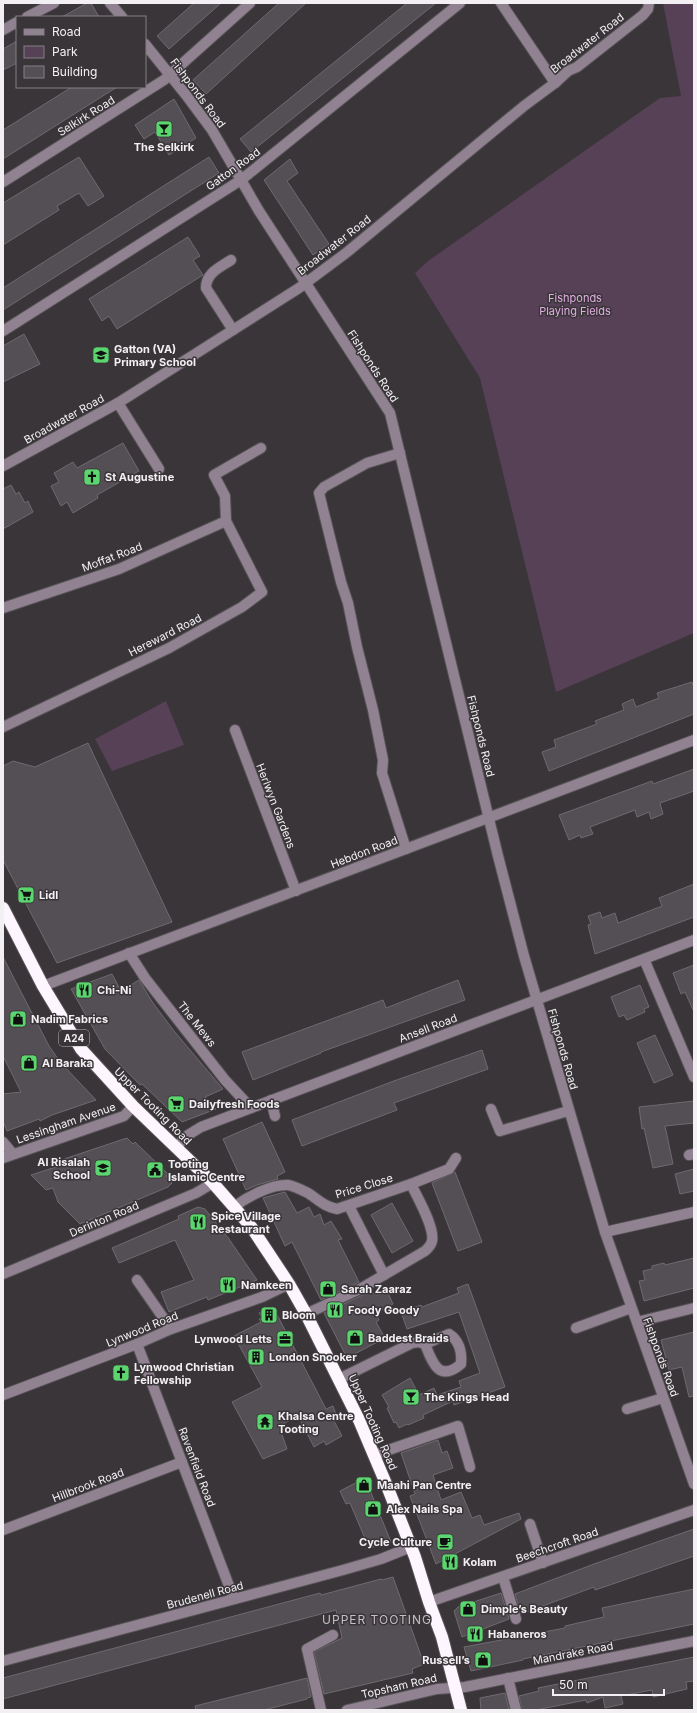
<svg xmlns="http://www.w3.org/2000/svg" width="697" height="1713" viewBox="0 0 697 1713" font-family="Inter,sans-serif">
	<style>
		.green { fill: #574157 }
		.building { fill: #544f54; stroke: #6f6a6f }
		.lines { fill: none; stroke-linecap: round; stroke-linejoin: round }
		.minor-casing { stroke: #575357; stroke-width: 12 }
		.highway-casing { stroke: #575357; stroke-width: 14 }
		.minor { stroke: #918291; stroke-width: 10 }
		.highway { stroke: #fef6fe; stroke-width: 12 }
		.labels { text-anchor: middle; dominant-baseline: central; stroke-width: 3; stroke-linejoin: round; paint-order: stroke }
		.shield { fill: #393539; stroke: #bbb8bb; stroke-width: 1 }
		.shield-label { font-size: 10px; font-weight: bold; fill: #f3f0f3 }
		.street-label { font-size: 11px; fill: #f3f0f3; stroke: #393539 }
		.poi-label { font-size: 11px; font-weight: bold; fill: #f3f0f3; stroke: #393539; text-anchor: start }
		.park-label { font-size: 11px; fill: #e3ade2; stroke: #393539 }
		.neighbourhood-label { font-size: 12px; letter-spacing: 1px; fill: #c5bfc4; stroke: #393539 }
	</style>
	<rect width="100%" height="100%" fill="#393539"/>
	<!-- green -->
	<g class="green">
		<polygon points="663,3 694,3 694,633 556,692 480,378 415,273 428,261 660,98 681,96"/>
		<polygon points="166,701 184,745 112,771 95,739"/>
	</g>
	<!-- building -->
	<g class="building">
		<polygon points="87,3 91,3 99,17 62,17"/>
		<polygon points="194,3 221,3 169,49 157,36"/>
		<polygon points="279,3 306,3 206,94 193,80"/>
		<polygon points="407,3 436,3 251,152 240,139"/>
		<polygon points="17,41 17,63 3,70 3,49"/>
		<polygon points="72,87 117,87 3,159 3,130"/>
		<polygon points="174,99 196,138 169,155 155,132 144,139 135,125"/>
		<polygon points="79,157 104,196 88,206 79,193 57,206 59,210 3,245 3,203"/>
		<polygon points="209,157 219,173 3,310 3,288"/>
		<polygon points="290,159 298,173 287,181 329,244 313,255 264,180"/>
		<polygon points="188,237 200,256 193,260 203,275 117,329 109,316 102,321 89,299"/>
		<polygon points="24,334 40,364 3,382 3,346"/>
		<polygon points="123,443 139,471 97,495 98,498 73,513 67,502 61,506 51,486 59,482 54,473 73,462 77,468"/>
		<polygon points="11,485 16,494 19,492 25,503 28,501 33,512 3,529 3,489"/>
		<polygon points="692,682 694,688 694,714 549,771 542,752 556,747 554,740 597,724 595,721 624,710 622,704 633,699 636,707 659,698 657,693"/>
		<polygon points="88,743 172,922 57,963 3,860 3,766 13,761 35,767"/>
		<polygon points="694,769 694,791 660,803 663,814 651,819 649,812 637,817 635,810 590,827 593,834 581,838 580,835 569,840 559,815 652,781 653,784"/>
		<polygon points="694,884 694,917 595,954 588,925 591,924 588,916 600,912 602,918 615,913 618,923 662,906 659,898"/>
		<polygon points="3,957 49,1046 61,1063 96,1100 52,1115 40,1121 39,1119 7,1131 3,1121 3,1094 21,1092 3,1056"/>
		<polygon points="694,965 694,1012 685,992 681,994 673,973"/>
		<polygon points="112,974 121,991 139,980 153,1003 174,1031 223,1089 205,1097 216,1109 182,1122 142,1084 140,1085 105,1049 71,989"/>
		<polygon points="458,980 465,1000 321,1052 321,1053 253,1080 242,1052 383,1000 386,1008"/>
		<polygon points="640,985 649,1007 644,1009 645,1012 627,1020 624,1015 619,1017 611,997"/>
		<polygon points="655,1035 673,1075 654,1083 637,1043"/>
		<polygon points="482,1050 488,1069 394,1103 397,1110 302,1146 292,1120 391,1082"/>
		<polygon points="694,1101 694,1123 665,1126 673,1164 653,1168 644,1128 642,1129 639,1107"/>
		<polygon points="262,1122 285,1172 277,1176 278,1179 257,1185 246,1190 223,1139"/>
		<polygon points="127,1138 133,1144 135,1142 168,1174 166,1176 172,1183 168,1187 80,1224 58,1202 53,1188 46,1190 31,1175 62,1165 61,1160"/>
		<polygon points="694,1169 694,1191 680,1194 675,1174"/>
		<polygon points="455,1172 482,1242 458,1251 432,1183"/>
		<polygon points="285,1192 297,1213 309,1207 314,1217 320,1214 324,1225 331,1221 342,1239 338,1240 359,1282 321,1300 292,1242 285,1246 263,1198"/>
		<polygon points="392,1203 413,1241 392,1253 371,1215"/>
		<polygon points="198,1207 205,1209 229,1239 257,1280 208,1300 207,1297 169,1312 161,1292 194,1280 175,1240 119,1263 112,1248 179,1219 178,1216"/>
		<polygon points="694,1258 694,1288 644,1301 639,1281 645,1280 643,1271 652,1269 652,1266 664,1263 665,1265"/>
		<polygon points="468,1284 505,1387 454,1405 453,1401 423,1415 424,1418 408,1425 407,1424 399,1428 396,1422 394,1423 387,1408 389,1407 382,1395 410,1378 419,1395 434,1388 437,1395 461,1387 459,1381 480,1373 459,1312 407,1329 401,1312 421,1305 422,1307 459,1293 457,1288"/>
		<polygon points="372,1293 377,1295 388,1293 393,1304 376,1313 379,1320 376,1322 385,1338 347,1358 324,1313 365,1294 365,1295"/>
		<polygon points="273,1307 326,1409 333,1406 337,1417 333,1419 342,1436 326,1445 324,1441 314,1447 298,1416 279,1426 287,1449 263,1459 232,1402 262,1387 234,1336 261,1322 259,1319 262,1318 259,1313"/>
		<polygon points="694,1332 694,1396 689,1397 682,1367 669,1370 661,1340"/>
		<polygon points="438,1440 442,1453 447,1451 453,1468 433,1475 441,1500 461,1492 472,1518 480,1515 484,1525 519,1513 521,1519 436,1564 410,1496 415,1494 401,1453"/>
		<polygon points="365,1478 391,1542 369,1548 350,1503 346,1504 340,1491"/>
		<polygon points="694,1529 694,1556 598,1589 595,1590 594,1587 521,1614 515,1594 594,1564"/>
		<polygon points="393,1577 424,1664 412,1669 413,1673 324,1694 314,1652 342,1638 336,1610 3,1699 3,1678 320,1593 321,1595 381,1579 382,1580"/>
		<polygon points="694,1589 694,1624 523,1659 523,1660 471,1671 464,1647 565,1628 565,1626 604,1617 602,1608"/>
		<polygon points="501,1593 509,1619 462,1637 454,1611 458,1607"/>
		<polygon points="694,1657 694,1681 686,1682 687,1689 653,1697 652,1690 621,1696 623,1704 605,1708 603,1697 587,1703 586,1700 536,1710 522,1710 519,1696 539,1691 538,1688"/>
		<polygon points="307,1678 311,1697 307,1698 307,1699 264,1710 196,1710 195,1706"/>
		<polygon points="505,1693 509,1710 481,1710 480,1698"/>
	</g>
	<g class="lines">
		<!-- minor casing -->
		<g class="minor-casing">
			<g id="minor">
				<polyline points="110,3 122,17"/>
				<polyline points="501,3 555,83"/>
				<polyline points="27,17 54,3"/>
				<polyline points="3,30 17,22"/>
				<polyline points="145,44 186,95 212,130 259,211 390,413 498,856 524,956 605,1232 694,1484"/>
				<polyline points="3,182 164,80 250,3"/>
				<path d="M 231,260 C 219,268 206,273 206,288 L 233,330"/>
				<polyline points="3,331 241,180 460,3"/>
				<polyline points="118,403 159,469"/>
				<polyline points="400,453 367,463 324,487 319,493 341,582 348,603 357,647 373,710 383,760 382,773 406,849"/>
				<polyline points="3,466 118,403 299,288 346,253 524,106 555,83 568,71 577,67 643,15 648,9 649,3"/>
				<polyline points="3,608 119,569 226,521"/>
				<polyline points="3,727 169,648 242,607 262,592 226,521 225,496 214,475 261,448"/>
				<polyline points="235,730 296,891"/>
				<polyline points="129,953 145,978 225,1080 251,1108"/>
				<polyline points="644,959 694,1077"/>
				<polyline points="43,986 694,740"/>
				<polyline points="271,1100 275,1116"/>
				<polyline points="491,1109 500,1131 568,1111"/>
				<polyline points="3,1142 13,1154"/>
				<polyline points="176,1147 188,1135 201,1127 694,940"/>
				<polyline points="689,1155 694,1154"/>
				<polyline points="3,1158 124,1116 133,1106"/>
				<polyline points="349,1206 384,1275"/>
				<path d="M 234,1207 C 247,1197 271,1184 288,1185 C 294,1186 302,1190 308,1193 C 319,1200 323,1206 337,1209 L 411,1184 L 449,1169 L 456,1158"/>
				<polyline points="605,1232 694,1212"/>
				<polyline points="3,1274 196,1193 213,1183"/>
				<polyline points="137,1280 171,1329"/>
				<path d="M 306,1314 L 360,1289 L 425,1251 C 428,1248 431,1246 432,1241 C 435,1227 417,1197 411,1184"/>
				<polyline points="637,1322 694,1308"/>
				<polyline points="576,1328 631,1308"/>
				<polyline points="137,1344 234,1599"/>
				<path d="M 339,1379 L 412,1343 L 418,1342 L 425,1344 L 449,1334 C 460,1341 462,1352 461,1364 C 439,1383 432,1362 425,1344"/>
				<polyline points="3,1395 137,1344 171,1329 262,1297 289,1284"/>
				<polyline points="627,1409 663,1398"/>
				<polyline points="374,1455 458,1426 470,1467"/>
				<polyline points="530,1524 543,1563"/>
				<polyline points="3,1530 182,1462"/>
				<polyline points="503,1577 516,1619"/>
				<polyline points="429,1602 694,1510"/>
				<polyline points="3,1661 343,1570 381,1559 411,1547"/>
				<polyline points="508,1678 516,1710"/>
				<polyline points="321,1710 307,1649 333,1635"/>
				<polyline points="347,1710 437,1689 465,1687 694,1641"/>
			</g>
		</g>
		<!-- highway casing -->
		<g class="highway-casing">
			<polyline id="highway" points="3,908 43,986 81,1049 133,1106 213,1183 234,1207 252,1228 289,1284 306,1314 359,1420 387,1486 415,1557 429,1602 442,1637 461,1710"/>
		</g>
		<!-- minor -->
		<use href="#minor" class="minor"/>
		<!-- highway -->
		<use href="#highway" class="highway"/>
	</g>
	<!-- icons -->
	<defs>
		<g id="bar-square" transform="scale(0.9)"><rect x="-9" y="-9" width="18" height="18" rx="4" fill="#5bd56e" stroke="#393539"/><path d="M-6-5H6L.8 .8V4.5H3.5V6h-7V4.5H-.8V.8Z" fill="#111"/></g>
		<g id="school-square" transform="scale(0.9)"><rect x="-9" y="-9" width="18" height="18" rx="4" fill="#5bd56e" stroke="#393539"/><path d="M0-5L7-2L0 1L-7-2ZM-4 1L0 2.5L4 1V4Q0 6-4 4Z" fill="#111"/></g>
		<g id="church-square" transform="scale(0.9)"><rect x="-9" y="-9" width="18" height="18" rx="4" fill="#5bd56e" stroke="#393539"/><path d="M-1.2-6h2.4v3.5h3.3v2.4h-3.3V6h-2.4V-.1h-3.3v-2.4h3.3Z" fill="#111"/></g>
		<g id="supermarket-square" transform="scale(0.9)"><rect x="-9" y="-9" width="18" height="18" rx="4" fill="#5bd56e" stroke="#393539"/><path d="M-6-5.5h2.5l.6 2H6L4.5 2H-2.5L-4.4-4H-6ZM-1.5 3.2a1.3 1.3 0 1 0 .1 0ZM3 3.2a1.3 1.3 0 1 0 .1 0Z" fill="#111"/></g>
		<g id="restaurant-square" transform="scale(0.9)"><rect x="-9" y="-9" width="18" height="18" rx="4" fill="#5bd56e" stroke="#393539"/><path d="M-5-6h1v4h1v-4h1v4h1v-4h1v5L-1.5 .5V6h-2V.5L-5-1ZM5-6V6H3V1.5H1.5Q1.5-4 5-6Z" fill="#111"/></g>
		<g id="shop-square" transform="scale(0.9)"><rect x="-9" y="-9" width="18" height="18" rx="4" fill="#5bd56e" stroke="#393539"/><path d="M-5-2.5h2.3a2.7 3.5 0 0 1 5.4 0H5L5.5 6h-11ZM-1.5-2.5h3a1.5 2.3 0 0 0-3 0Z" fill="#111"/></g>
		<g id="civic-square" transform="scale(0.9)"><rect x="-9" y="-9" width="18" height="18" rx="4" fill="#5bd56e" stroke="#393539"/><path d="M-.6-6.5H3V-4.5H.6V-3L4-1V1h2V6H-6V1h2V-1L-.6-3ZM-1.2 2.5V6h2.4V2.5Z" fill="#111"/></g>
		<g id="building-square" transform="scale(0.9)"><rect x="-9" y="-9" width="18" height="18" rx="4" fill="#5bd56e" stroke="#393539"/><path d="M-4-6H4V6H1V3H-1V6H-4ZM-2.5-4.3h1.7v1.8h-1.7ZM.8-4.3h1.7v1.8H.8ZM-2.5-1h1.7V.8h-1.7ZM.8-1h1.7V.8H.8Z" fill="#111"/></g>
		<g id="office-square" transform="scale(0.9)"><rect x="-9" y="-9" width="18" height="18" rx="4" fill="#5bd56e" stroke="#393539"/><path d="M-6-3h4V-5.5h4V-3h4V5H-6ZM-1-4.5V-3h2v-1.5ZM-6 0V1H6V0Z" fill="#111"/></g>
		<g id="temple-square" transform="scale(0.9)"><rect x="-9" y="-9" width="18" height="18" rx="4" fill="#5bd56e" stroke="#393539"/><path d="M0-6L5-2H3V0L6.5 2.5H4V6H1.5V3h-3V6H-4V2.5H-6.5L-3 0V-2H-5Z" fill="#111"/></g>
		<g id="cafe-square" transform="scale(0.9)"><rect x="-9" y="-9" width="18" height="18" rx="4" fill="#5bd56e" stroke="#393539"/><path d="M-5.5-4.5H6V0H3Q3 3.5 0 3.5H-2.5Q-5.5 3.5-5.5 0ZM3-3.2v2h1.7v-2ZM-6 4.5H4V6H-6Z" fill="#111"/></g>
	</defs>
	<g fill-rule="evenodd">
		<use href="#bar-square" x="164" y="129"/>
		<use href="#school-square" x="101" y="355"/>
		<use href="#church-square" x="92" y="477"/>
		<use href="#supermarket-square" x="26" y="895"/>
		<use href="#restaurant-square" x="84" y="990"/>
		<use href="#shop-square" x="18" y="1019"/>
		<use href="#shop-square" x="29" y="1063"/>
		<use href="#supermarket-square" x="176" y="1104"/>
		<use href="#school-square" x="103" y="1168"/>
		<use href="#civic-square" x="155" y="1170"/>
		<use href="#restaurant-square" x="198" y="1222"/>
		<use href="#restaurant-square" x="228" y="1285"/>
		<use href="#shop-square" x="328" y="1289"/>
		<use href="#restaurant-square" x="335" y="1310"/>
		<use href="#building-square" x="269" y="1315"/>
		<use href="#shop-square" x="355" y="1338"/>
		<use href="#office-square" x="285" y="1339"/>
		<use href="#building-square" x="256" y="1357"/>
		<use href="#church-square" x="121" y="1373"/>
		<use href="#bar-square" x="411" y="1397"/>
		<use href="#temple-square" x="265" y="1422"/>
		<use href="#shop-square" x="364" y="1485"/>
		<use href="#shop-square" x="373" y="1509"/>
		<use href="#cafe-square" x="445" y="1542"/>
		<use href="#restaurant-square" x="450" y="1562"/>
		<use href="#shop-square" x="468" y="1609"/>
		<use href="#restaurant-square" x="475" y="1634"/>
		<use href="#shop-square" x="483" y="1660"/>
	</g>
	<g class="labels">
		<!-- shield labels -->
		<rect class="shield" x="59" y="1030" width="30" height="16" rx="3"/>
		<g class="shield-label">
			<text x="74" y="1038">A24</text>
		</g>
		<!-- street labels -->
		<g class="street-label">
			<text transform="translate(587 43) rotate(-38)">Broadwater Road</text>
			<text transform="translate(198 93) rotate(53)">Fishponds Road</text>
			<text transform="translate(86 116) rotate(-32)">Selkirk Road</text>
			<text transform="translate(233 169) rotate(-36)">Gatton Road</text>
			<text transform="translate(334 245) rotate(-38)">Broadwater Road</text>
			<text transform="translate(373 366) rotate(57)">Fishponds Road</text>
			<text transform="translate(64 419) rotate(-29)">Broadwater Road</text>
			<text transform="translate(112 557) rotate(-21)">Moffat Road</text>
			<text transform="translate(165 635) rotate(-27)">Hereward Road</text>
			<text transform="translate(481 736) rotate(76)">Fishponds Road</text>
			<text transform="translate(276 806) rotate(69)">Herlwyn Gardens</text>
			<text transform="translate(364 852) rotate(-21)">Hebdon Road</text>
			<text transform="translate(197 1024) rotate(52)">The Mews</text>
			<text transform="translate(428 1028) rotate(-21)">Ansell Road</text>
			<text transform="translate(563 1049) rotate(74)">Fishponds Road</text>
			<text transform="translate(153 1106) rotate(45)">Upper Tooting Road</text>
			<text transform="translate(66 1123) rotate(-19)">Lessingham Avenue</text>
			<text transform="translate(364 1186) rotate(-17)">Price Close</text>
			<text transform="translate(104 1219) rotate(-23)">Derinton Road</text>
			<text transform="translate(142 1329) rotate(-22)">Lynwood Road</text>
			<text transform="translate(661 1357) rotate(70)">Fishponds Road</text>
			<text transform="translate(373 1422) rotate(66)">Upper Tooting Road</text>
			<text transform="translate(197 1467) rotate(69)">Ravenfield Road</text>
			<text transform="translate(88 1485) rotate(-21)">Hillbrook Road</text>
			<text transform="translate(557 1545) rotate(-19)">Beechcroft Road</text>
			<text transform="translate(205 1595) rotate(-15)">Brudenell Road</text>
			<text transform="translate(573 1653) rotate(-11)">Mandrake Road</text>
			<text transform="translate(399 1686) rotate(-13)">Topsham Road</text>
		</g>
		<!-- poi labels -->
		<g class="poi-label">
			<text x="164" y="147" text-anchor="middle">The Selkirk</text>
			<text x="114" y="349">Gatton (VA)<tspan x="114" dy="13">Primary School</tspan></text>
			<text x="105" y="477">St Augustine</text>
			<text x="39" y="895">Lidl</text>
			<text x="97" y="990">Chi-Ni</text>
			<text x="31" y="1019">Nadim Fabrics</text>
			<text x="42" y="1063">Al Baraka</text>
			<text x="189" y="1104">Dailyfresh Foods</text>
			<text x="90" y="1162" text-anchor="end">Al Risalah<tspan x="90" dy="13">School</tspan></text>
			<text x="168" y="1164">Tooting<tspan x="168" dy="13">Islamic Centre</tspan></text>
			<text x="211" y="1216">Spice Village<tspan x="211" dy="13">Restaurant</tspan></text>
			<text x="241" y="1285">Namkeen</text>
			<text x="341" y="1289">Sarah Zaaraz</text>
			<text x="348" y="1310">Foody Goody</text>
			<text x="282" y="1315">Bloom</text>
			<text x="368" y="1338">Baddest Braids</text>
			<text x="272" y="1339" text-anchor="end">Lynwood Letts</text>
			<text x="269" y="1357">London Snooker</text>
			<text x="134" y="1367">Lynwood Christian<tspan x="134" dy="13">Fellowship</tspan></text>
			<text x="424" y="1397">The Kings Head</text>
			<text x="278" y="1416">Khalsa Centre<tspan x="278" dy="13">Tooting</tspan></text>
			<text x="377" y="1485">Maahi Pan Centre</text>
			<text x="386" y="1509">Alex Nails Spa</text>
			<text x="432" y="1542" text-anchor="end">Cycle Culture</text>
			<text x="463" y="1562">Kolam</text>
			<text x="481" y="1609">Dimple’s Beauty</text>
			<text x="488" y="1634">Habaneros</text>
			<text x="470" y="1660" text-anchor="end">Russell’s</text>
		</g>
		<!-- park labels -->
		<g class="park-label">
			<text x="575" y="298">Fishponds<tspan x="575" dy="13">Playing Fields</tspan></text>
		</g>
		<!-- neighbourhood labels -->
		<g class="neighbourhood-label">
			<text x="377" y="1619">UPPER TOOTING</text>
		</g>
	</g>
	<!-- border -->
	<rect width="697" height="1713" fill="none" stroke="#f3f0f3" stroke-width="8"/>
	<!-- legend -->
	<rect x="16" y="16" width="130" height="72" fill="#393539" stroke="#838083"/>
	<rect x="24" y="29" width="20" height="6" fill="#918291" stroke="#838083"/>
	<text x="52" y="36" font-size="12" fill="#f3f0f3">Road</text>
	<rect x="24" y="46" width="20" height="12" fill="#574157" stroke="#838083"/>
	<text x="52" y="56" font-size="12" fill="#f3f0f3">Park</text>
	<rect x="24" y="66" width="20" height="12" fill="#544f54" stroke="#838083"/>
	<text x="52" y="76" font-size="12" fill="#f3f0f3">Building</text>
	<!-- scale -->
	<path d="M553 1689v6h111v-6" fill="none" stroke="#f3f0f3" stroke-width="2"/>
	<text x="559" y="1689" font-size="12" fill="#f3f0f3" stroke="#393539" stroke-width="3" paint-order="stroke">50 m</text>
</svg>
